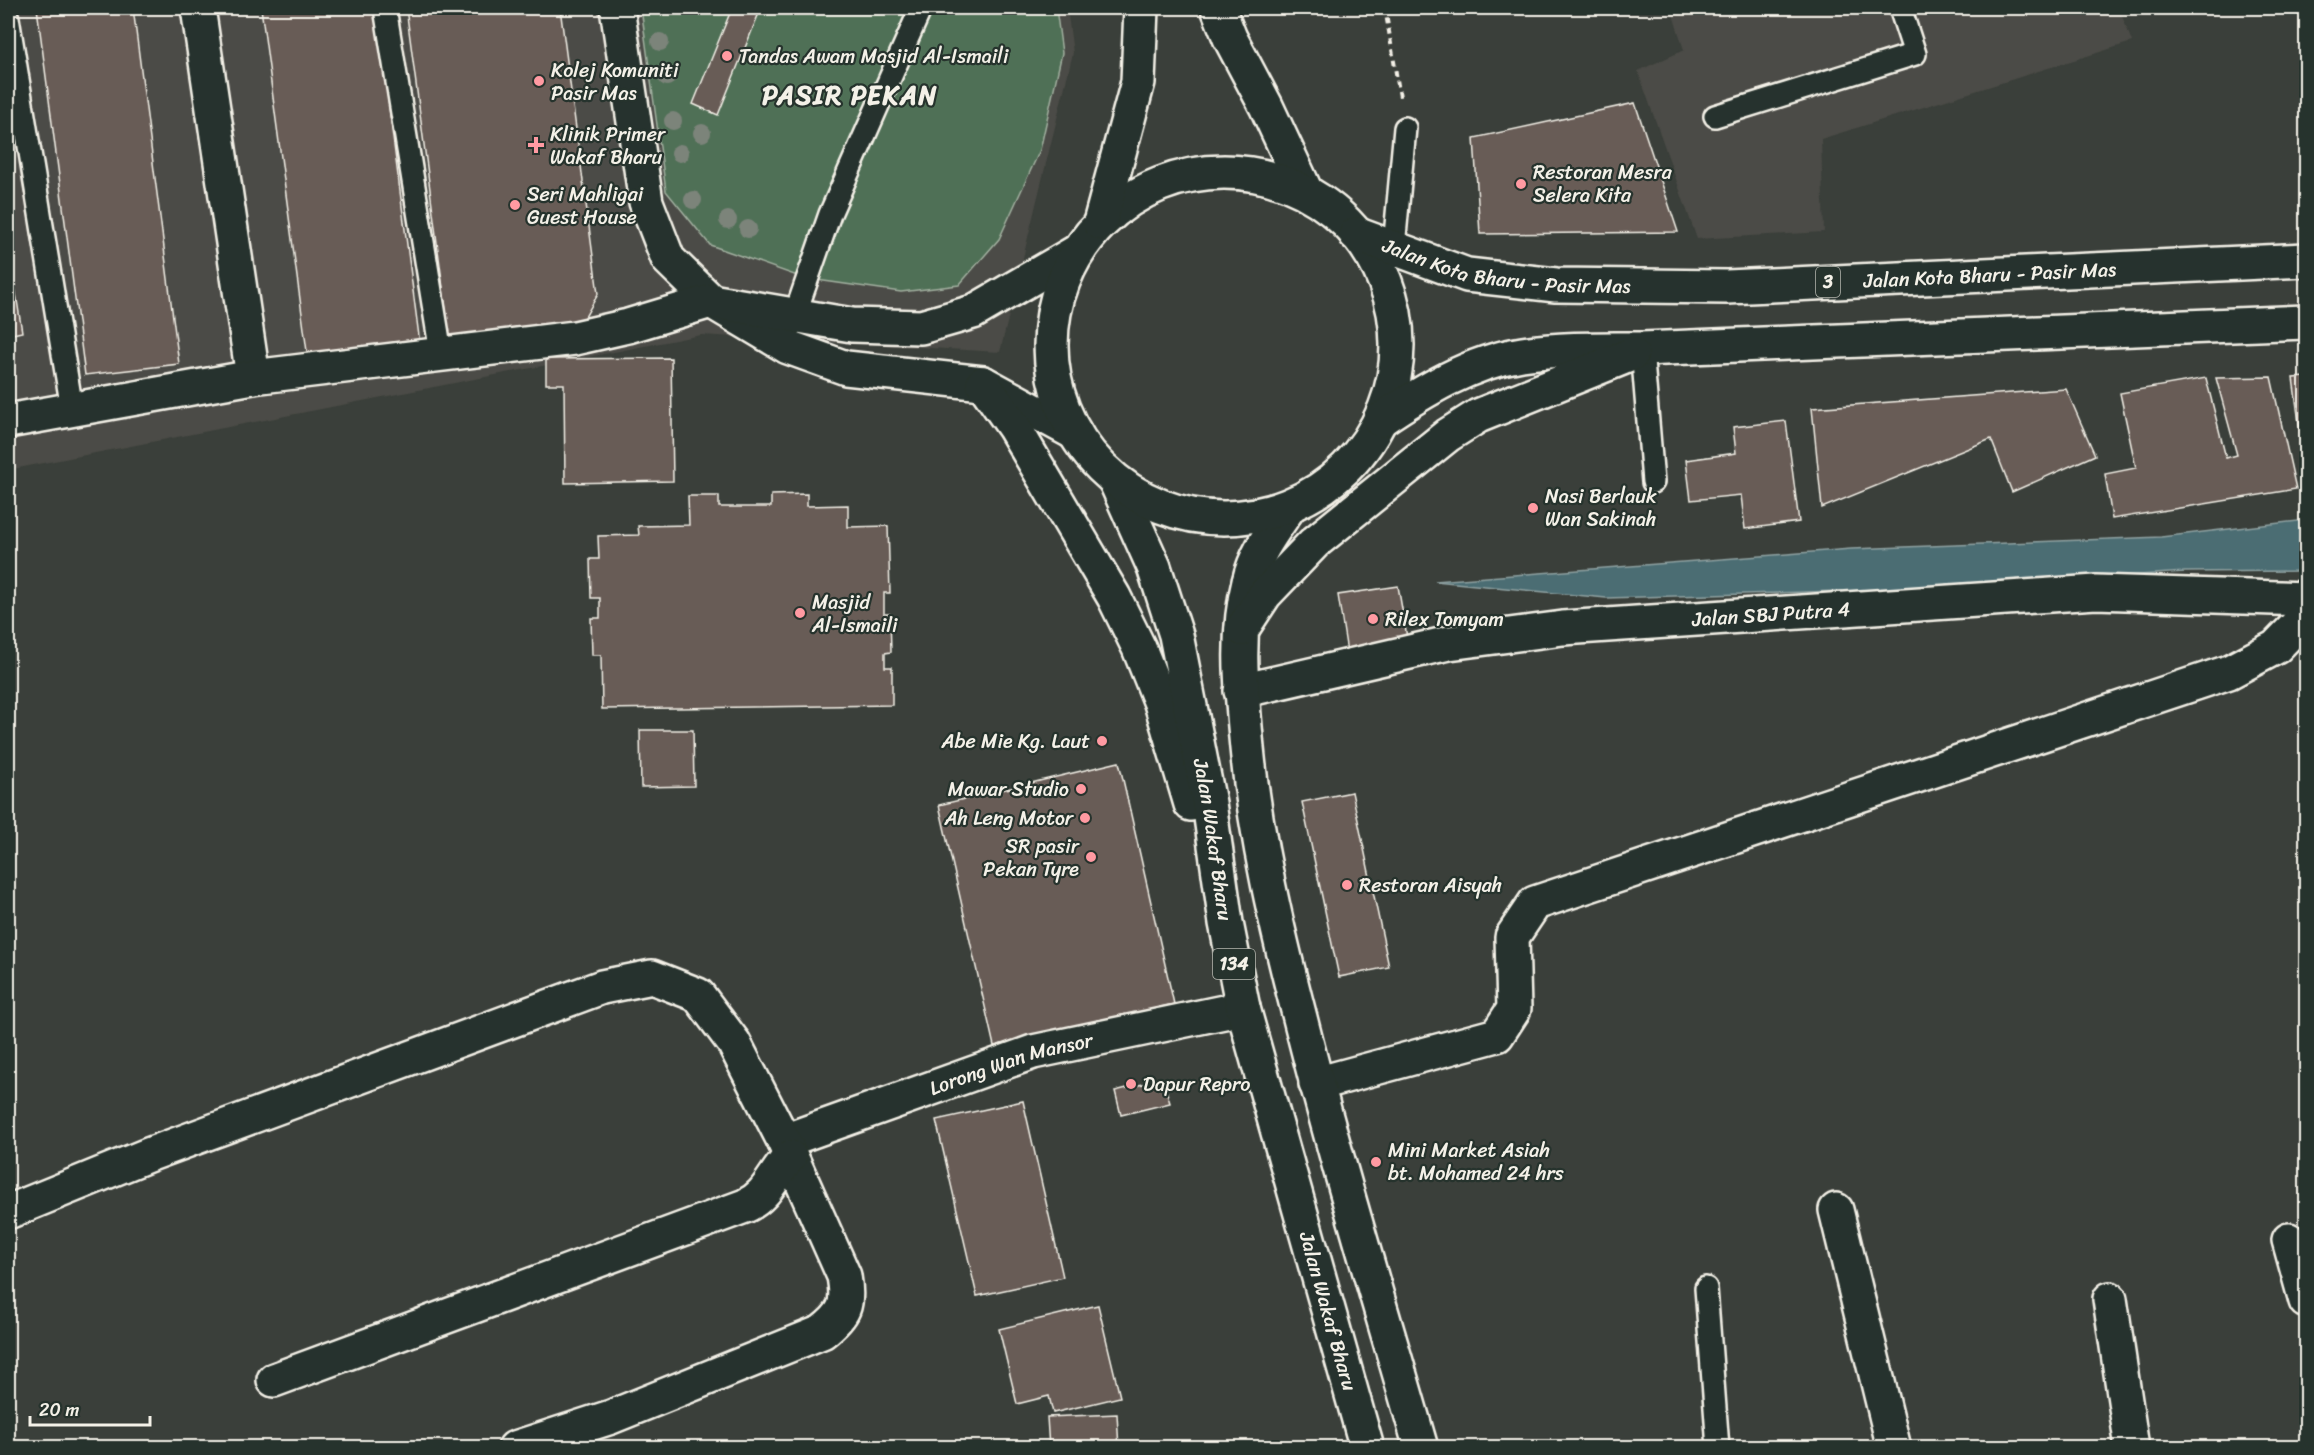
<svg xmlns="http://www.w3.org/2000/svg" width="2314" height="1455" viewBox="0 0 2314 1455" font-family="Sriracha,sans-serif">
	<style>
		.built { fill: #4b4b46 }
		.green { fill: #506f57; stroke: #a2b0a0; stroke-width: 1.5 }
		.water { fill: #4c6d73; stroke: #8fa2a2; stroke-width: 1.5 }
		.building { fill: #685c57; stroke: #f4f1e8; stroke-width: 1.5 }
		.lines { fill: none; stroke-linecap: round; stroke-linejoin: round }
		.service-casing { stroke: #f4f1e8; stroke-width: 26 }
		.minor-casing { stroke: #f4f1e8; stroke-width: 38 }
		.primary-casing { stroke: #f4f1e8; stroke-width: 38 }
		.trunk-casing { stroke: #f4f1e8; stroke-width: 38 }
		.path { stroke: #f4f1e8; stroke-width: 4; stroke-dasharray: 6 4.5; stroke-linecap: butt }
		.service { stroke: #26332d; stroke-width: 21 }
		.minor { stroke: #26332d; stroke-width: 33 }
		.primary { stroke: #26332d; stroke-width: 33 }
		.trunk { stroke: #26332d; stroke-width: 33 }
		.tree { fill: #7c847a }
		.poi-dot { fill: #ff9aa2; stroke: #26332d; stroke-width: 2 }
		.labels { text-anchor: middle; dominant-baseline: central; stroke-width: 4.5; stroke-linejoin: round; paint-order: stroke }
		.shield { fill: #26332d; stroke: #b6b8b0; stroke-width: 1.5 }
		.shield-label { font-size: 18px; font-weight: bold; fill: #f4f1e8 }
		.poi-label { font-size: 20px; fill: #f4f1e8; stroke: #26332d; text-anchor: start }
		.street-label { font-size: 20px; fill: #f4f1e8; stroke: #26332d }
		.district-label { font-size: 26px; font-weight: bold; letter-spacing: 1.5px; fill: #f4f1e8; stroke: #26332d }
	</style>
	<rect width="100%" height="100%" fill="#3a3f3a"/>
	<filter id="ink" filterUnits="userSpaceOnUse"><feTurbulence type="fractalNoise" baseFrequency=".0167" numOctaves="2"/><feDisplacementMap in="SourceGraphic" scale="12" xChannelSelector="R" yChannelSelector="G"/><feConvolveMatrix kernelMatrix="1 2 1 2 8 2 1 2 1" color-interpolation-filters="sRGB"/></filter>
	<g filter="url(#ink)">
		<!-- built -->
		<g class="built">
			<polygon points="8,8 1067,8 1073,53 1000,352 701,335 8,470"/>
			<polygon points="1671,8 2119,8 2132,42 1821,139 1824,232 1697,239 1638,71 1684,50"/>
		</g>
		<!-- green -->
		<polygon class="green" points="641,8 1056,8 1062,53 1040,150 999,239 959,285 901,292 803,278 710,245 666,191"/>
		<!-- water -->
		<polygon class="water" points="2306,520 2306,571 2185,572 1944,588 1606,598 1435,581 1851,549 2161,537"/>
		<!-- building -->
		<g class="building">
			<polygon points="37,8 133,8 179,364 85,375"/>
			<polygon points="261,8 376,8 420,344 308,359"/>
			<polygon points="406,8 560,8 598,294 581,324 450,341"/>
			<polygon points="732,8 761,8 718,115 693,104"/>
			<polygon points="1635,103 1678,232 1480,234 1474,138"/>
			<polygon points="8,243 22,332 8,335"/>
			<polygon points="671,358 673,481 565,483 564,384 546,384 546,359"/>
			<polygon points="2271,377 2296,489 2112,519 2105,474 2136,468 2120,393 2206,378 2226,458 2237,455 2216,378"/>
			<polygon points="2306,377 2306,475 2293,378"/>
			<polygon points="2066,389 2095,455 2012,492 1991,439 1822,508 1812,408"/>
			<polygon points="1786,421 1799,522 1745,529 1741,495 1691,500 1686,460 1736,453 1733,427"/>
			<polygon points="807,494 807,506 848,505 848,527 888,526 890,593 884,593 884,614 890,614 891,652 885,653 885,667 892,667 892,705 602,709 601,655 592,655 591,618 600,618 600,598 591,598 590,559 599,559 598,536 639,535 638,526 689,525 688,496 719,496 719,507 771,507 771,495"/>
			<polygon points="1398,586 1408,643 1347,652 1338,595"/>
			<polygon points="640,730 693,730 694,786 641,787"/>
			<polygon points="1119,762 1174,1004 994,1046 939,805"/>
			<polygon points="1352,792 1389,967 1339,977 1302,802"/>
			<polygon points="1163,1079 1170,1103 1121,1115 1115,1091"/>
			<polygon points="1023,1101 1063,1277 977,1296 936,1120"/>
			<polygon points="1098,1305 1120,1397 1053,1413 1049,1396 1017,1404 999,1329"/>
			<polygon points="1117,1414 1119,1448 1049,1448 1047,1417"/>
		</g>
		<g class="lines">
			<!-- service casing -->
			<g class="service-casing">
				<g id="service">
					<polyline points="385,8 441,353"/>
					<polyline points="8,18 72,409"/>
					<polyline points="1715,116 1915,54 1900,8"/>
					<polyline points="1394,247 1405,128"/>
					<polyline points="791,326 830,214 921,8"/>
					<polyline points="1642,349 1653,482"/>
					<polyline points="1706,1288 1718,1448"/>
				</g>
			</g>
			<!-- minor casing -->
			<g class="minor-casing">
				<g id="minor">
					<polyline points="198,8 253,377"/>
					<polyline points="617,8 646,202 668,259 711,301 788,347 846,368 983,383 1075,433"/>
					<polyline points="8,421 253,377 575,338 628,326 711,301 852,325 921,327 973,312 1078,251"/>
					<path id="s1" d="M 1241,691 L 1449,643 L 1563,628 L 2096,592 L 2306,599"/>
					<polyline points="1316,1084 1497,1035 1514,1009 1512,937 1535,903 2229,672 2276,647 2306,616"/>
					<path id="s2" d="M 784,1141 L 1033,1052 L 1243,1008"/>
					<polyline points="1836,1210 1894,1448"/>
					<path d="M 8,1212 L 148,1155 L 602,987 L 652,977 L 698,995 L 734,1043 L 784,1141 L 844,1276 C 849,1305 845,1314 822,1332 L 611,1417 L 515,1448"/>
					<polyline points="2289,1240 2306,1301"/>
					<polyline points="2110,1299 2132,1448"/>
					<path d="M 274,1380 L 745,1206 C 768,1196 774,1173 790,1157"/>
				</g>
			</g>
			<!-- primary casing -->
			<g class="primary-casing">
				<g id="primary">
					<polyline points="983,383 1014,427 1114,597 1139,648 1161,703 1191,804"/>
					<path id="s3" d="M 1115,480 L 1154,567 L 1176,635 L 1209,803 L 1226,923 L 1243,1008 L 1367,1448"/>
					<path d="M 1290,506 C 1273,531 1256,552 1249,582 C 1235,636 1242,694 1247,748 C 1256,840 1277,929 1300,1018 C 1336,1162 1380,1305 1421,1448"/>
				</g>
			</g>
			<!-- trunk casing -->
			<g class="trunk-casing">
				<g id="trunk">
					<polyline points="1218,8 1230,38 1266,106 1306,192"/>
					<circle cx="1224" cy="345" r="173"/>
					<polyline points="1100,223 1138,82 1141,8"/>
					<path id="s4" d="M 1356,234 L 1467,275 L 1556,285 L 1727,287 L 2306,260"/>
					<path d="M 1380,420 C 1423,391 1470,362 1522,354 C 1562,348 1602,349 1642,349 L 2306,322"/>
					<polyline points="1242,629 1265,594 1314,543 1448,435 1478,416 1632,354"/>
				</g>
			</g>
			<!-- path -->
			<polyline class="path" points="1385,8 1400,97"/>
			<!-- service -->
			<use href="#service" class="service"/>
			<!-- minor -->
			<use href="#minor" class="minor"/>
			<!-- primary -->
			<use href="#primary" class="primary"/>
			<!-- trunk -->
			<use href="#trunk" class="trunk"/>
		</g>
		<!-- trees -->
		<g class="tree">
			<circle cx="660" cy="42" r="9"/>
			<circle cx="667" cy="77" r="9"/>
			<circle cx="673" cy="121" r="9"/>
			<circle cx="702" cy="133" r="9"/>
			<circle cx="680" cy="153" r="9"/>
			<circle cx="693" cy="200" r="9"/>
			<circle cx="728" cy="220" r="9"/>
			<circle cx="748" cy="229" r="9"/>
		</g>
	</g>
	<!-- markers -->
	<g class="poi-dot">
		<circle cx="727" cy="56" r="6"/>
		<circle cx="539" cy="81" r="6"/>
		<path d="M533 136h6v6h6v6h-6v6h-6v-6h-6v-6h6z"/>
		<circle cx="1521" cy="184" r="6"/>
		<circle cx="515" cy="205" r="6"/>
		<circle cx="1533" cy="508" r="6"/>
		<circle cx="800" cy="613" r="6"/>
		<circle cx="1373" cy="619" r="6"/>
		<circle cx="1102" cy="741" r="6"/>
		<circle cx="1081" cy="789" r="6"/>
		<circle cx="1085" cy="818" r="6"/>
		<circle cx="1091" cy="857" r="6"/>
		<circle cx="1347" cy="885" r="6"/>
		<circle cx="1131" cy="1084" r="6"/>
		<circle cx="1376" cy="1162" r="6"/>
	</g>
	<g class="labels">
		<!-- shield labels -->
		<g class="shield">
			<rect x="1816" y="267" width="24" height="30" rx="4.5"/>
			<rect x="1213" y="949" width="42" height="30" rx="4.5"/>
		</g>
		<g class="shield-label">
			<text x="1828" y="282">3</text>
			<text x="1234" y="964">134</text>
		</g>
		<!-- poi labels -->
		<g class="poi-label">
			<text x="739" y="56">Tandas Awam Masjid Al-Ismaili</text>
			<text x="551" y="70">Kolej Komuniti<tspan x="551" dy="23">Pasir Mas</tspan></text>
			<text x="550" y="134">Klinik Primer<tspan x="550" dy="23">Wakaf Bharu</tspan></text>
			<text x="1533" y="172">Restoran Mesra<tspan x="1533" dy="23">Selera Kita</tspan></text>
			<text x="527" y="194">Seri Mahligai<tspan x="527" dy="23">Guest House</tspan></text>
			<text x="1545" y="496">Nasi Berlauk<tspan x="1545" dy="23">Wan Sakinah</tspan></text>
			<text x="812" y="602">Masjid<tspan x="812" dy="23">Al-Ismaili</tspan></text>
			<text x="1385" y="619">Rilex Tomyam</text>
			<text x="1090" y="741" text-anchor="end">Abe Mie Kg. Laut</text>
			<text x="1069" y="789" text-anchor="end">Mawar Studio</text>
			<text x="1073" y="818" text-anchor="end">Ah Leng Motor</text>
			<text x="1079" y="846" text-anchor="end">SR pasir<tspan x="1079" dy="23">Pekan Tyre</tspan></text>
			<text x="1359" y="885">Restoran Aisyah</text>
			<text x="1143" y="1084">Dapur Repro</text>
			<text x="1388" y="1150">Mini Market Asiah<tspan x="1388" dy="23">bt. Mohamed 24 hrs</tspan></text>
		</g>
		<!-- street labels -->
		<g class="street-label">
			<text stroke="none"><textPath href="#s4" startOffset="156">Jalan Kota Bharu - Pasir Mas</textPath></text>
			<text stroke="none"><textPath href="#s4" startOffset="642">Jalan Kota Bharu - Pasir Mas</textPath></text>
			<text stroke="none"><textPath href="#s1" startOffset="537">Jalan SBJ Putra 4</textPath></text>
			<text stroke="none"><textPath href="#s3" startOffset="375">Jalan Wakaf Bharu</textPath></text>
			<text stroke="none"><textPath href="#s2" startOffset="240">Lorong Wan Mansor</textPath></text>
			<text stroke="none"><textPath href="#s3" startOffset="861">Jalan Wakaf Bharu</textPath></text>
		</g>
		<!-- district labels -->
		<g class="district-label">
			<text x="850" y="95">PASIR PEKAN</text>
		</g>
	</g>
	<!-- margin -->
	<rect width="2314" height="1455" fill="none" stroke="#26332d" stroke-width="30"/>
	<rect x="15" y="15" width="2284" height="1425" fill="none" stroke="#f4f1e8" stroke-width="2" filter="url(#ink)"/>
	<!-- scale -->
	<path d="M30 1416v9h120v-9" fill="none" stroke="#f4f1e8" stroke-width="3"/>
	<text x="39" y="1416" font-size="18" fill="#f4f1e8" stroke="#26332d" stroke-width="4.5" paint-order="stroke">20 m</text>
</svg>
